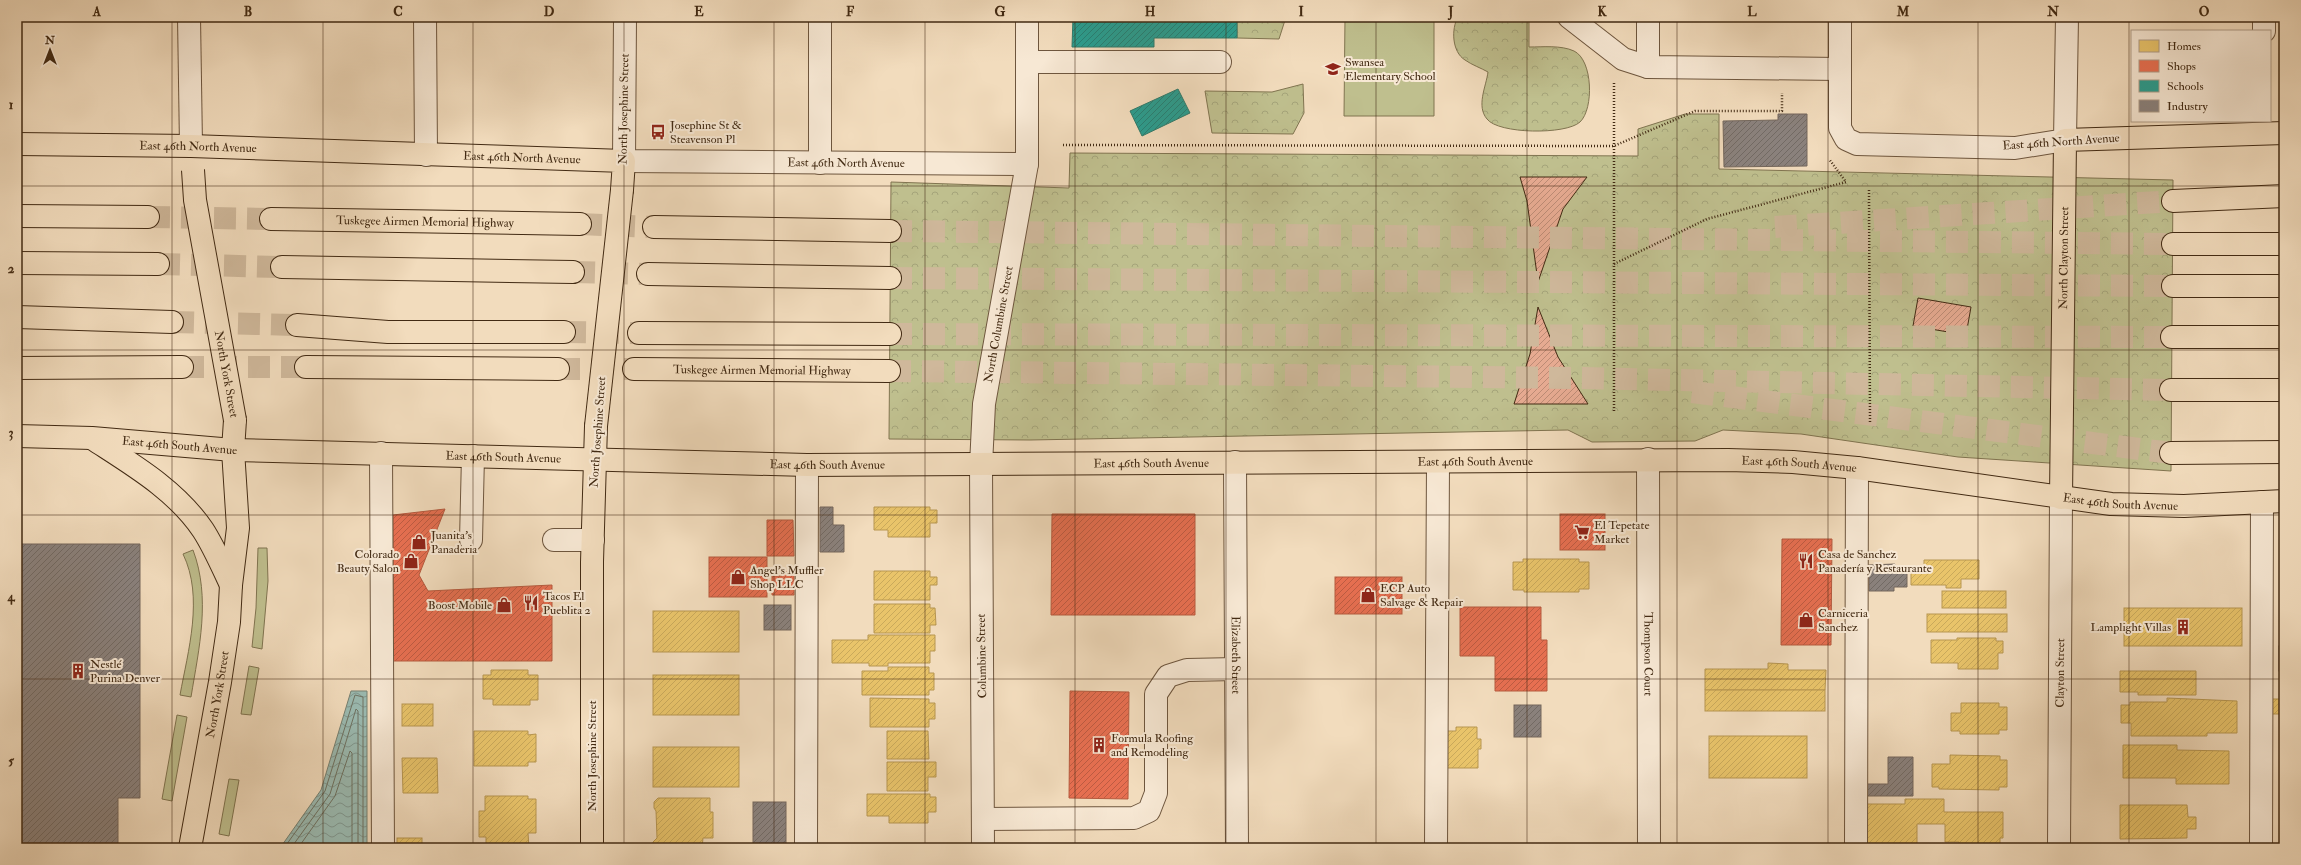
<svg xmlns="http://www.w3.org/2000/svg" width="2301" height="865" viewBox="0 0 2301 865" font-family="'IM FELL Double Pica',serif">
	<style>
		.grass { fill: #bfbf8e; stroke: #807450 }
		.forest { fill: url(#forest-crowns); stroke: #807450 }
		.water { fill: url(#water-waves); stroke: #778172 }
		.homes { fill: url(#homes-hatch); stroke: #b79650 }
		.shops { fill: url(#shops-hatch); stroke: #b65a3e }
		.schools { fill: url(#schools-hatch); stroke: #317a6a }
		.industry { fill: url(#industry-hatch); stroke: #74675c }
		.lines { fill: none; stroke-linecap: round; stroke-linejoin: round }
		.shore { stroke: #6e7262; stroke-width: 1 }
		.building { fill: url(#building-hatch); stroke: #422a13 }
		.highway-tunnel { stroke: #cfb89b; stroke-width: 22; stroke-dasharray: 22 11; stroke-linecap: butt }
		.minor-casing { stroke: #6e563e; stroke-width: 24 }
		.major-casing { stroke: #422a13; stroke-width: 24 }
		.highway-casing { stroke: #422a13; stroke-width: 24 }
		.path { stroke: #422a13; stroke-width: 2.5; stroke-dasharray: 1 2; stroke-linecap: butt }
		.minor { stroke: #f7e8d4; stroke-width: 22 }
		.major { stroke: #f2dcbd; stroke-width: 22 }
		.highway { stroke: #f2dcbd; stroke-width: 22 }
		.major-bridge-casing { stroke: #422a13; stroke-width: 24; stroke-linecap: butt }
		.major-bridge { stroke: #f2dcbd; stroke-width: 22 }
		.grid { fill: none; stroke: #422a13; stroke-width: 1; stroke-opacity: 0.55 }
		.labels { text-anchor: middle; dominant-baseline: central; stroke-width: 4; stroke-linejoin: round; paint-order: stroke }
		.poi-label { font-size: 12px; fill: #422a13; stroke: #f7e8d4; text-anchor: start }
		.street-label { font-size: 12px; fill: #422a13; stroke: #f7e8d4 }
		.neatline { fill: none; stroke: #422a13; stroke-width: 1.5 }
		.grid-label { font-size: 13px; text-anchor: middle; font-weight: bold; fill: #422a13 }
	</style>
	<defs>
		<pattern id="forest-crowns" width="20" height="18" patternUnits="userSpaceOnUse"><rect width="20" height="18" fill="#bfbf8e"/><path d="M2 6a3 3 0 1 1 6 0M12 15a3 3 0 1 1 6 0" fill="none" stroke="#a5a47a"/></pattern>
		<pattern id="water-waves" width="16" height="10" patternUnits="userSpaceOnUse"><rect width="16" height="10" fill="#9bbbb2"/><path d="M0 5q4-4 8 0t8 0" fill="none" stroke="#809890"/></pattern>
		<pattern id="homes-hatch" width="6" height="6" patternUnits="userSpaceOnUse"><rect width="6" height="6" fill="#e9c46a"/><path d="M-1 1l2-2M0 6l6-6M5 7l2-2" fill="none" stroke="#c9a95b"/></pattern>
		<pattern id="shops-hatch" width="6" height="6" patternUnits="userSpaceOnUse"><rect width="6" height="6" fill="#e76f51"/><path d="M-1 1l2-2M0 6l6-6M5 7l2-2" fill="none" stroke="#bd5b42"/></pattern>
		<pattern id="schools-hatch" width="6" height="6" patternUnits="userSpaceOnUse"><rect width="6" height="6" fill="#2a9d8f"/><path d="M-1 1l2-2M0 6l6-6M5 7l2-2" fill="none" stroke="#268074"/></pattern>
		<pattern id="industry-hatch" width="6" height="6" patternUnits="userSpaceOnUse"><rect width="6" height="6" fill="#8a817c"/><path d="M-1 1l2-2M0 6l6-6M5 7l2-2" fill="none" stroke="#726a64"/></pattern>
		<pattern id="building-hatch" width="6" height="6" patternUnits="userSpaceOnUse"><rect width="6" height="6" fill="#e6aa91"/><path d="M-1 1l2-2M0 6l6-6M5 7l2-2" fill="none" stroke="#bc8b75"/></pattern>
	</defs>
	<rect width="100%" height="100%" fill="#f2dcbd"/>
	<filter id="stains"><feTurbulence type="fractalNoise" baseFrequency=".005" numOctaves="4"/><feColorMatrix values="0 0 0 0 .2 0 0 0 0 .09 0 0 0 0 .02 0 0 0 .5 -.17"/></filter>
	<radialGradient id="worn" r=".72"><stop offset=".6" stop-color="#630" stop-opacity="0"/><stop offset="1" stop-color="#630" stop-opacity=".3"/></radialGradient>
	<!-- grass -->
	<g class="grass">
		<polygon points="1345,17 1434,17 1434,116 1344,116"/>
		<polygon points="258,548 267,548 268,581 262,649 252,647 256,608"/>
		<path d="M 193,550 C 211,598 199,648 191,697 L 180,695 C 188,651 204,597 183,554 Z"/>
		<polygon points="249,666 259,668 251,715 241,714"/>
		<polygon points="177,715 187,717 172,801 162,799"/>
		<polygon points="229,779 239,780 229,836 219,834"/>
	</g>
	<!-- forest -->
	<g class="forest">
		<polygon points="1237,17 1286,17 1279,39 1237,38"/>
		<path d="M 1458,17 L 1529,17 L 1529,47 C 1543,47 1561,45 1574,51 C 1593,60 1594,109 1580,122 C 1566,135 1498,134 1487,119 C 1476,106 1486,87 1488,72 C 1481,68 1472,65 1465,60 C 1452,52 1451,29 1458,17 Z"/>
		<polygon points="1303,84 1304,113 1293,134 1212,133 1205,91 1272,92"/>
		<polygon points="1685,114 1719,114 1719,169 2173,180 2171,471 1958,457 1801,434 1723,430 1695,441 1592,442 1568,430 1030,440 889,439 891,182 1069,188 1070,153 1638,156 1638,129"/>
	</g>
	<!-- water -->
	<polygon class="water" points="351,691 367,691 367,848 280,848 321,790"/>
	<!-- homes -->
	<g class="homes">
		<polygon points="874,507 930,507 930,510 937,510 937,523 930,523 930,537 888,537 888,530 874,530"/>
		<polygon points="1523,559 1579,559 1579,562 1589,562 1589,589 1579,589 1579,592 1524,592 1524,590 1513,590 1513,562 1523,562"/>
		<polygon points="1924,560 1979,560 1979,579 1961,579 1961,588 1946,588 1946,585 1911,585 1911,569 1924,569"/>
		<polygon points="874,571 930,571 930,577 937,577 937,585 930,585 930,600 874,600"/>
		<rect x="1942" y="591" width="64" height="17"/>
		<polygon points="874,604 930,604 930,608 935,608 936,625 930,625 930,633 874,633"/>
		<rect x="2124" y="608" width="118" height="38"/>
		<rect x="653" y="611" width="86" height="41"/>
		<rect x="1927" y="614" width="80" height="18"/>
		<polygon points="868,635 935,635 935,651 930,651 930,663 888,663 888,666 869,666 869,663 832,663 832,640 868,640"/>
		<polygon points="1957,638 1996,638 1996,641 2003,641 2003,653 1998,653 1998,669 1958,669 1958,663 1931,663 1931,640 1957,640"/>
		<polygon points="1768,663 1788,664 1788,670 1826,670 1825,690 1705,690 1705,669 1768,669"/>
		<polygon points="888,667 929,667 929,673 934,673 934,690 929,690 929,695 862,695 862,671 888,671"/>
		<polygon points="491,670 528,670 528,675 538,675 538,700 530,700 530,705 493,705 493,699 483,699 483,675 491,675"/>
		<polygon points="2120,671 2196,671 2196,695 2138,695 2138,692 2120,692"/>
		<rect x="653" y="675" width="86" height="40"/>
		<rect x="1705" y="690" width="120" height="21"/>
		<polygon points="870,698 929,699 929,703 935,703 935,719 929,719 929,727 870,727"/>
		<polygon points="2167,698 2237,701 2237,733 2207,733 2207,736 2131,736 2131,723 2121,723 2121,705 2130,705 2130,702 2167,702"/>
		<rect x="2268" y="699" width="16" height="15"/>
		<polygon points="1961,703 1999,703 1999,707 2007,707 2007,730 1999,730 1999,734 1960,734 1960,731 1951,731 1951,713 1961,713"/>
		<rect x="402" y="704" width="31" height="22"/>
		<polygon points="1456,727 1477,727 1477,739 1481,739 1481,749 1478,749 1478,768 1443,768 1443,731 1456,731"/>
		<polygon points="474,731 528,731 528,735 536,734 536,762 528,762 528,766 474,766"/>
		<polygon points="887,731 928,731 929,759 887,759"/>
		<rect x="1709" y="736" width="98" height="42"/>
		<polygon points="2123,745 2177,745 2177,750 2229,751 2229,784 2176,784 2176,778 2123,778"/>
		<rect x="653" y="747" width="86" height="40"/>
		<polygon points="1950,755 2000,756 2000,760 2007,760 2007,787 1999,787 1999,790 1939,789 1939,787 1932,787 1932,764 1950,764"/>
		<polygon points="402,758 437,758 438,793 403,793"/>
		<polygon points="887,762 936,762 936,777 928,777 928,791 887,791"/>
		<polygon points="867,794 930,794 930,797 936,797 936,812 928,812 928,823 889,823 889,816 867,816"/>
		<polygon points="485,796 528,796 528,799 536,799 536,833 528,833 529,848 486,848 486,837 479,837 479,811 485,811"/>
		<polygon points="658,798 710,798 710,812 713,812 713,838 703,838 702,848 653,848 653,842 657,838 656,811 654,808 654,802"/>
		<polygon points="1905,799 1944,799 1944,812 2003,812 2003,838 2000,838 2000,848 1959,848 1959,842 1945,842 1945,824 1917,824 1917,848 1867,848 1867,804 1905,804"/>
		<polygon points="2120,805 2187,805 2188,817 2196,817 2196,829 2187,829 2187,838 2120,839"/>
		<rect x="397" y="838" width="25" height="10"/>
	</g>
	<!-- shops -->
	<g class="shops">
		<polygon points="445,509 419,575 428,591 552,585 552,661 393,661 393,515"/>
		<polygon points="1052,514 1195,514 1195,615 1051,615"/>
		<rect x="1560" y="514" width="45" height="36"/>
		<polygon points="767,520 793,520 794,556 767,556"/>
		<polygon points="1782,539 1832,539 1831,645 1781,645"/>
		<rect x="709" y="557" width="58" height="40"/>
		<polygon points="782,572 794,572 794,595 772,595 772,576 782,576"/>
		<rect x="1335" y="577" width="67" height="37"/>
		<polygon points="1460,607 1541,607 1541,640 1547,640 1547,691 1495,691 1495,656 1460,656"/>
		<polygon points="1070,691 1129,692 1128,799 1069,798"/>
	</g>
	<!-- schools -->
	<g class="schools">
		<polygon points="1073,17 1237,17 1237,38 1154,38 1154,47 1072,47"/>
		<polygon points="1178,89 1190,113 1142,136 1130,111"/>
	</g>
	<!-- industry -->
	<g class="industry">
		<polygon points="1778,114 1807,114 1807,166 1724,167 1723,121 1778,120"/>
		<polygon points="820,507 833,507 833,525 844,525 844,552 820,552"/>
		<polygon points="17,544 140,544 140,798 118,798 118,848 17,848"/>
		<polygon points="1895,564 1895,568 1907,568 1907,587 1894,587 1894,591 1869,591 1869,565"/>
		<rect x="764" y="605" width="27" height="25"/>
		<rect x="2279" y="646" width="5" height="25"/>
		<rect x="1514" y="705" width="27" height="32"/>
		<polygon points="1888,757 1913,757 1913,796 1864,796 1864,784 1888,784"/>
		<rect x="753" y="802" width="33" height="46"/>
		<rect x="2278" y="844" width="6" height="4"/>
	</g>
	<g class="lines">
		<!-- shore -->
		<g class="shore">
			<polyline points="284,848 325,791 355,695 363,697 363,848"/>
			<polyline points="291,848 330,794 356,709 358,711 358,848"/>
			<polyline points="298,848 335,796 350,751 352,753 352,848"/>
		</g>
	</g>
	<!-- building -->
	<g class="building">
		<polygon points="1520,177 1587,177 1563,209 1538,282 1527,201"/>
		<polygon points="1918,298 1971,307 1966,335 1913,326"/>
		<polygon points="1538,307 1558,357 1588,404 1514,404 1530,354"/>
	</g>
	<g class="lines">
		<!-- highway-tunnel -->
		<g class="highway-tunnel">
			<polyline points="148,217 271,219"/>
			<polyline points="580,224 654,227"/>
			<polyline points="1775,227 2173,201"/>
			<polyline points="890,231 2173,244"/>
			<polyline points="158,264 282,267"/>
			<polyline points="573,272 648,274"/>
			<polyline points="890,278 2173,286"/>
			<polyline points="172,322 297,325"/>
			<polyline points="564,332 639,333"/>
			<polyline points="890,334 2172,337"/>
			<polyline points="182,367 306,367"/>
			<polyline points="558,369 634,369"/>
			<polyline points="889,371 1576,378 2171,390"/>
			<polyline points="1692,392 2171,453"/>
		</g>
		<!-- minor casing -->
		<g class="minor-casing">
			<g id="minor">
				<polyline points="189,17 191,146"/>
				<polyline points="425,17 426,155"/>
				<path id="s1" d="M 625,17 L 624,161 L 1027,164"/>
				<polyline points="820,17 820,163"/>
				<polyline points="1569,17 1623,59 1648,67 1839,69"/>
				<polyline points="1648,17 1648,67"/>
				<polyline points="1840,17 1840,128 1846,139 1857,144 2015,148 2065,140 2067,17"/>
				<polyline points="2264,31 2264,17"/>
				<polyline points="1028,62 1220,62"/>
				<polyline points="381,453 383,848"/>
				<path id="s2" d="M 1648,459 L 1649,848"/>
				<path id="s3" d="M 1235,462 L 1237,848"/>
				<polyline points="471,540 473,456"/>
				<polyline points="554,540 593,540"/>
				<polyline points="983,819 1134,818 1149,811 1156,793 1156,694 1168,676 1187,670 1236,669"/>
				<polyline points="806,848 807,465"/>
				<path id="s4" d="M 983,848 L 981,465 L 984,404 L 1027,164 L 1027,17"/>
				<polyline points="1436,848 1438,462"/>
				<polyline points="1856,848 1857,468"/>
				<path id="s5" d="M 2059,848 L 2061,498"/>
				<polyline points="2261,848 2262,502"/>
			</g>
		</g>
		<!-- major casing -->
		<g class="major-casing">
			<g id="major">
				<path id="s6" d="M 17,144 L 191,146 L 624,161 L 622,190"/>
				<path id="s7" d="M 17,436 L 92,438 L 233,450 L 807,465 L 1728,460 L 1793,462 L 1857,468 L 2111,504 L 2184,506 L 2284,501"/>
				<path d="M 93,439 C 133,465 176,490 203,530 C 214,547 222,566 231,585"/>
				<path id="s8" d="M 2061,498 L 2065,140 L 2284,133"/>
				<path id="s9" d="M 190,848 L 220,682 L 229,622 L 231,585 L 238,528 L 233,450 L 235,420"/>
				<polyline points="592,848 592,562 596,426"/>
			</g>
		</g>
		<!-- highway casing -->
		<g class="highway-casing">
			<g id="highway">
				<polyline points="2173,201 2284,196"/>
				<polyline points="17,216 148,217"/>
				<path id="s10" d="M 271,219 L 580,224"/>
				<polyline points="654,227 890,231"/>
				<polyline points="2173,244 2284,244"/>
				<polyline points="17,263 158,264"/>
				<polyline points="282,267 573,272"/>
				<polyline points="648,274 890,278"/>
				<polyline points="2173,286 2284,286"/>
				<polyline points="17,317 172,322"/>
				<polyline points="297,325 388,332 564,332"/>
				<polyline points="639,333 890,334"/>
				<polyline points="2172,337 2284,337"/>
				<polyline points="306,367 558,369"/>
				<polyline points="17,368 182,367"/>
				<path id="s11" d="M 634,369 L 889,371"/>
				<polyline points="2171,390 2284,390"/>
				<polyline points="2171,453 2284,452"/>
			</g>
		</g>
		<!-- path -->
		<g class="path">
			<polyline points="1063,145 1614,146 1695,111 1782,111 1782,93"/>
			<polyline points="1869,190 1870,423"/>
			<polyline points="1614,264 1707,219 1846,182 1829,159"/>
			<polyline points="1614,411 1614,82"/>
		</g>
		<!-- minor -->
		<use href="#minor" class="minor"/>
		<!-- major -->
		<use href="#major" class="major"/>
		<!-- highway -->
		<use href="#highway" class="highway"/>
		<!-- major-bridge casing -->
		<g class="major-bridge-casing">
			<g id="major-bridge">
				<path id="s12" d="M 193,170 L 195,200 L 235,420"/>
				<polyline points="596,426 622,190"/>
			</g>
		</g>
		<!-- major-bridge -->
		<use href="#major-bridge" class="major-bridge"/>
	</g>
	<!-- grid -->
	<path class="grid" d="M 172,17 L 172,848M 323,17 L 323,848M 473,17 L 473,848M 624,17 L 624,848M 774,17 L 774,848M 925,17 L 925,848M 1075,17 L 1075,848M 1226,17 L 1226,848M 1376,17 L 1376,848M 1527,17 L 1527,848M 1677,17 L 1677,848M 1828,17 L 1828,848M 1978,17 L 1978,848M 2129,17 L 2129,848M 17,186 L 2284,186M 17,350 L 2284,350M 17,515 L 2284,515M 17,679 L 2284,679"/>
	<!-- icons -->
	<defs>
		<g id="school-bare" transform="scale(1.2)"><path d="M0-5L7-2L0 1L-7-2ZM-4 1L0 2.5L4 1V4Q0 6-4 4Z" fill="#8f2418" stroke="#f7e8d4" stroke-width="2.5" paint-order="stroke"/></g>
		<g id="bus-bare" transform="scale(1.2)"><path d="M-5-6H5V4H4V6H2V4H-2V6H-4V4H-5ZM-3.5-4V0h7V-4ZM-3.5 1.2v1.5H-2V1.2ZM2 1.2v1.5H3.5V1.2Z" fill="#8f2418" stroke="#f7e8d4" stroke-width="2.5" paint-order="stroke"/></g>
		<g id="supermarket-bare" transform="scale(1.2)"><path d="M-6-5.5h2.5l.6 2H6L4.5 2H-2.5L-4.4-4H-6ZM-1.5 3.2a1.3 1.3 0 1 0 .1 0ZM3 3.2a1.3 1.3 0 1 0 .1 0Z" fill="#8f2418" stroke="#f7e8d4" stroke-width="2.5" paint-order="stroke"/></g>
		<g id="shop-bare" transform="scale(1.2)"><path d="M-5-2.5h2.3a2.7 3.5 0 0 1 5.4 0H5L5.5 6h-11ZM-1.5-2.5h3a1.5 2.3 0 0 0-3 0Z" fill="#8f2418" stroke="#f7e8d4" stroke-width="2.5" paint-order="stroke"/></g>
		<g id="restaurant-bare" transform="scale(1.2)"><path d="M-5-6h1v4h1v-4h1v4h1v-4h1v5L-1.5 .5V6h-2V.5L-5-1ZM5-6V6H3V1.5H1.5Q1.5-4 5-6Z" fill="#8f2418" stroke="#f7e8d4" stroke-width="2.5" paint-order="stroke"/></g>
		<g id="building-bare" transform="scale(1.2)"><path d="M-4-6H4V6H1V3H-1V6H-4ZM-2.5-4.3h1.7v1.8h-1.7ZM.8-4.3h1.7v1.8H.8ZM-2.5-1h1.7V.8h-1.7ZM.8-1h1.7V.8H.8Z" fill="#8f2418" stroke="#f7e8d4" stroke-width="2.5" paint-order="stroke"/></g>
	</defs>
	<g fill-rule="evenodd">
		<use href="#school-bare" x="1333" y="69"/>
		<use href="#bus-bare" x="658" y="132"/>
		<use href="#supermarket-bare" x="1582" y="532"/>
		<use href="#shop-bare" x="419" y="542"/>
		<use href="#shop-bare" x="411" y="561"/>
		<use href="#restaurant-bare" x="1806" y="561"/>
		<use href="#shop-bare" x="738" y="577"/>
		<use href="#shop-bare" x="1368" y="595"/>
		<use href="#restaurant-bare" x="531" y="603"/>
		<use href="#shop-bare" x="504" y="605"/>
		<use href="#shop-bare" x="1806" y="620"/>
		<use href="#building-bare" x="2183" y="627"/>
		<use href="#building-bare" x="78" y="671"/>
		<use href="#building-bare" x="1099" y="745"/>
	</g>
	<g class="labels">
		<!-- poi labels -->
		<g class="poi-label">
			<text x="1345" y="62">Swansea<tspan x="1345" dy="14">Elementary School</tspan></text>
			<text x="670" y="125">Josephine St &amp;<tspan x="670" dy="14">Steavenson Pl</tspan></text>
			<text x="1594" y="525">El Tepetate<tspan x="1594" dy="14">Market</tspan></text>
			<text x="431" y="535">Juanita's<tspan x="431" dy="14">Panaderia</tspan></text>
			<text x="399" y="554" text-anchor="end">Colorado<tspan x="399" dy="14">Beauty Salon</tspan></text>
			<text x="1818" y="554">Casa de Sanchez<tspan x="1818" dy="14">Panadería y Restaurante</tspan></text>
			<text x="750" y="570">Angel's Muffler<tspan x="750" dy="14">Shop LLC</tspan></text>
			<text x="1380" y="588">ECP Auto<tspan x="1380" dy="14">Salvage &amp; Repair</tspan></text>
			<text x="543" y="596">Tacos El<tspan x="543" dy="14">Pueblita 2</tspan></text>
			<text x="492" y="605" text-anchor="end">Boost Mobile</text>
			<text x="1818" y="613">Carniceria<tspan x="1818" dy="14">Sanchez</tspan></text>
			<text x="2171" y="627" text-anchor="end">Lamplight Villas</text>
			<text x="90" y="664">Nestlé<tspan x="90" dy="14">Purina Denver</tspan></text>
			<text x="1111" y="738">Formula Roofing<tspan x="1111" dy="14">and Remodeling</tspan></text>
		</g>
		<!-- street labels -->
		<g class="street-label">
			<text transform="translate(624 109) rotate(-89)">North Josephine Street</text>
			<text transform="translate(2061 142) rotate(-4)">East 46th North Avenue</text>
			<text stroke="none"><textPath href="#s6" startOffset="181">East 46th North Avenue</textPath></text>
			<text stroke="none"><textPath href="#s6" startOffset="505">East 46th North Avenue</textPath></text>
			<text stroke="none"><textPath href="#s1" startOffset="366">East 46th North Avenue</textPath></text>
			<text stroke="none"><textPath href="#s10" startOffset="154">Tuskegee Airmen Memorial Highway</textPath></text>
			<text stroke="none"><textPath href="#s8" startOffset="240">North Clayton Street</textPath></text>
			<text stroke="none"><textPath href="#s4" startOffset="525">North Columbine Street</textPath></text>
			<text stroke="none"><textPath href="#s11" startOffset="128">Tuskegee Airmen Memorial Highway</textPath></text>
			<text stroke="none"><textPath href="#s12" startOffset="207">North York Street</textPath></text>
			<text transform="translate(598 432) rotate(-86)">North Josephine Street</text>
			<text stroke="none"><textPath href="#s7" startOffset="163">East 46th South Avenue</textPath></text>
			<text stroke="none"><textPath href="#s7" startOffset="487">East 46th South Avenue</textPath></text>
			<text stroke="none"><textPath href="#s7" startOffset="1459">East 46th South Avenue</textPath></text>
			<text stroke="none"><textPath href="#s7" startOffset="1135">East 46th South Avenue</textPath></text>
			<text stroke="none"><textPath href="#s7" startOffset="811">East 46th South Avenue</textPath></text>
			<text stroke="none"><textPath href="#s7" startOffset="1783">East 46th South Avenue</textPath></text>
			<text stroke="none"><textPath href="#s7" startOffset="2107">East 46th South Avenue</textPath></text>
			<text stroke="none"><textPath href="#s2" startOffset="195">Thompson Court</textPath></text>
			<text stroke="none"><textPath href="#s3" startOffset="193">Elizabeth Street</textPath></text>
			<text transform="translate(982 656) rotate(-91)">Columbine Street</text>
			<text stroke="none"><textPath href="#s5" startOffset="175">Clayton Street</textPath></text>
			<text stroke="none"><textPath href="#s9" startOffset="156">North York Street</textPath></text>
			<text transform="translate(592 756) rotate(-90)">North Josephine Street</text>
		</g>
	</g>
	<!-- margin -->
	<rect width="2301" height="865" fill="none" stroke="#f2dcbd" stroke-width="44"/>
	<!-- legend -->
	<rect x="2131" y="30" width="140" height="92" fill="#f7e8d4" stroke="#af9c87"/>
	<rect x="2139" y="40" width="20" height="12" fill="#e9c46a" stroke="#af9c87"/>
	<text x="2167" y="50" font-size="12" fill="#422a13">Homes</text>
	<rect x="2139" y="60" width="20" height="12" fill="#e76f51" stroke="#af9c87"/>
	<text x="2167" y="70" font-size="12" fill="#422a13">Shops</text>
	<rect x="2139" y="80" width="20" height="12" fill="#2a9d8f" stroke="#af9c87"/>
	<text x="2167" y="90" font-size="12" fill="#422a13">Schools</text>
	<rect x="2139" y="100" width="20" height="12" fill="#8a817c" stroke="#af9c87"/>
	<text x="2167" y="110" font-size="12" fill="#422a13">Industry</text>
	<!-- north arrow -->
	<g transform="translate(50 50)" stroke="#f7e8d4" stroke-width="3" paint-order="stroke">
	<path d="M0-3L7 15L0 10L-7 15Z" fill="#422a13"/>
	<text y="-6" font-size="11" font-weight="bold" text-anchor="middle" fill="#422a13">N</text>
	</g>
	<rect x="22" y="22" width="2257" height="821" class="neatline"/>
	<g class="grid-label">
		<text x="97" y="16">A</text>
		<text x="248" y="16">B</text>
		<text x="398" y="16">C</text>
		<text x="549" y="16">D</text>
		<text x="699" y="16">E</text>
		<text x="850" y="16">F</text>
		<text x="1000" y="16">G</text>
		<text x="1150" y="16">H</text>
		<text x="1301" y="16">I</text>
		<text x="1451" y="16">J</text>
		<text x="1602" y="16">K</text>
		<text x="1752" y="16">L</text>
		<text x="1903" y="16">M</text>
		<text x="2053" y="16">N</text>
		<text x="2204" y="16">O</text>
		<text x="11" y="109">1</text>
		<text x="11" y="273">2</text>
		<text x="11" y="437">3</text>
		<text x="11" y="601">4</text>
		<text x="11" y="765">5</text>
	</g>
	<rect width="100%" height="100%" filter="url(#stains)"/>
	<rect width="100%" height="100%" fill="url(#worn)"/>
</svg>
